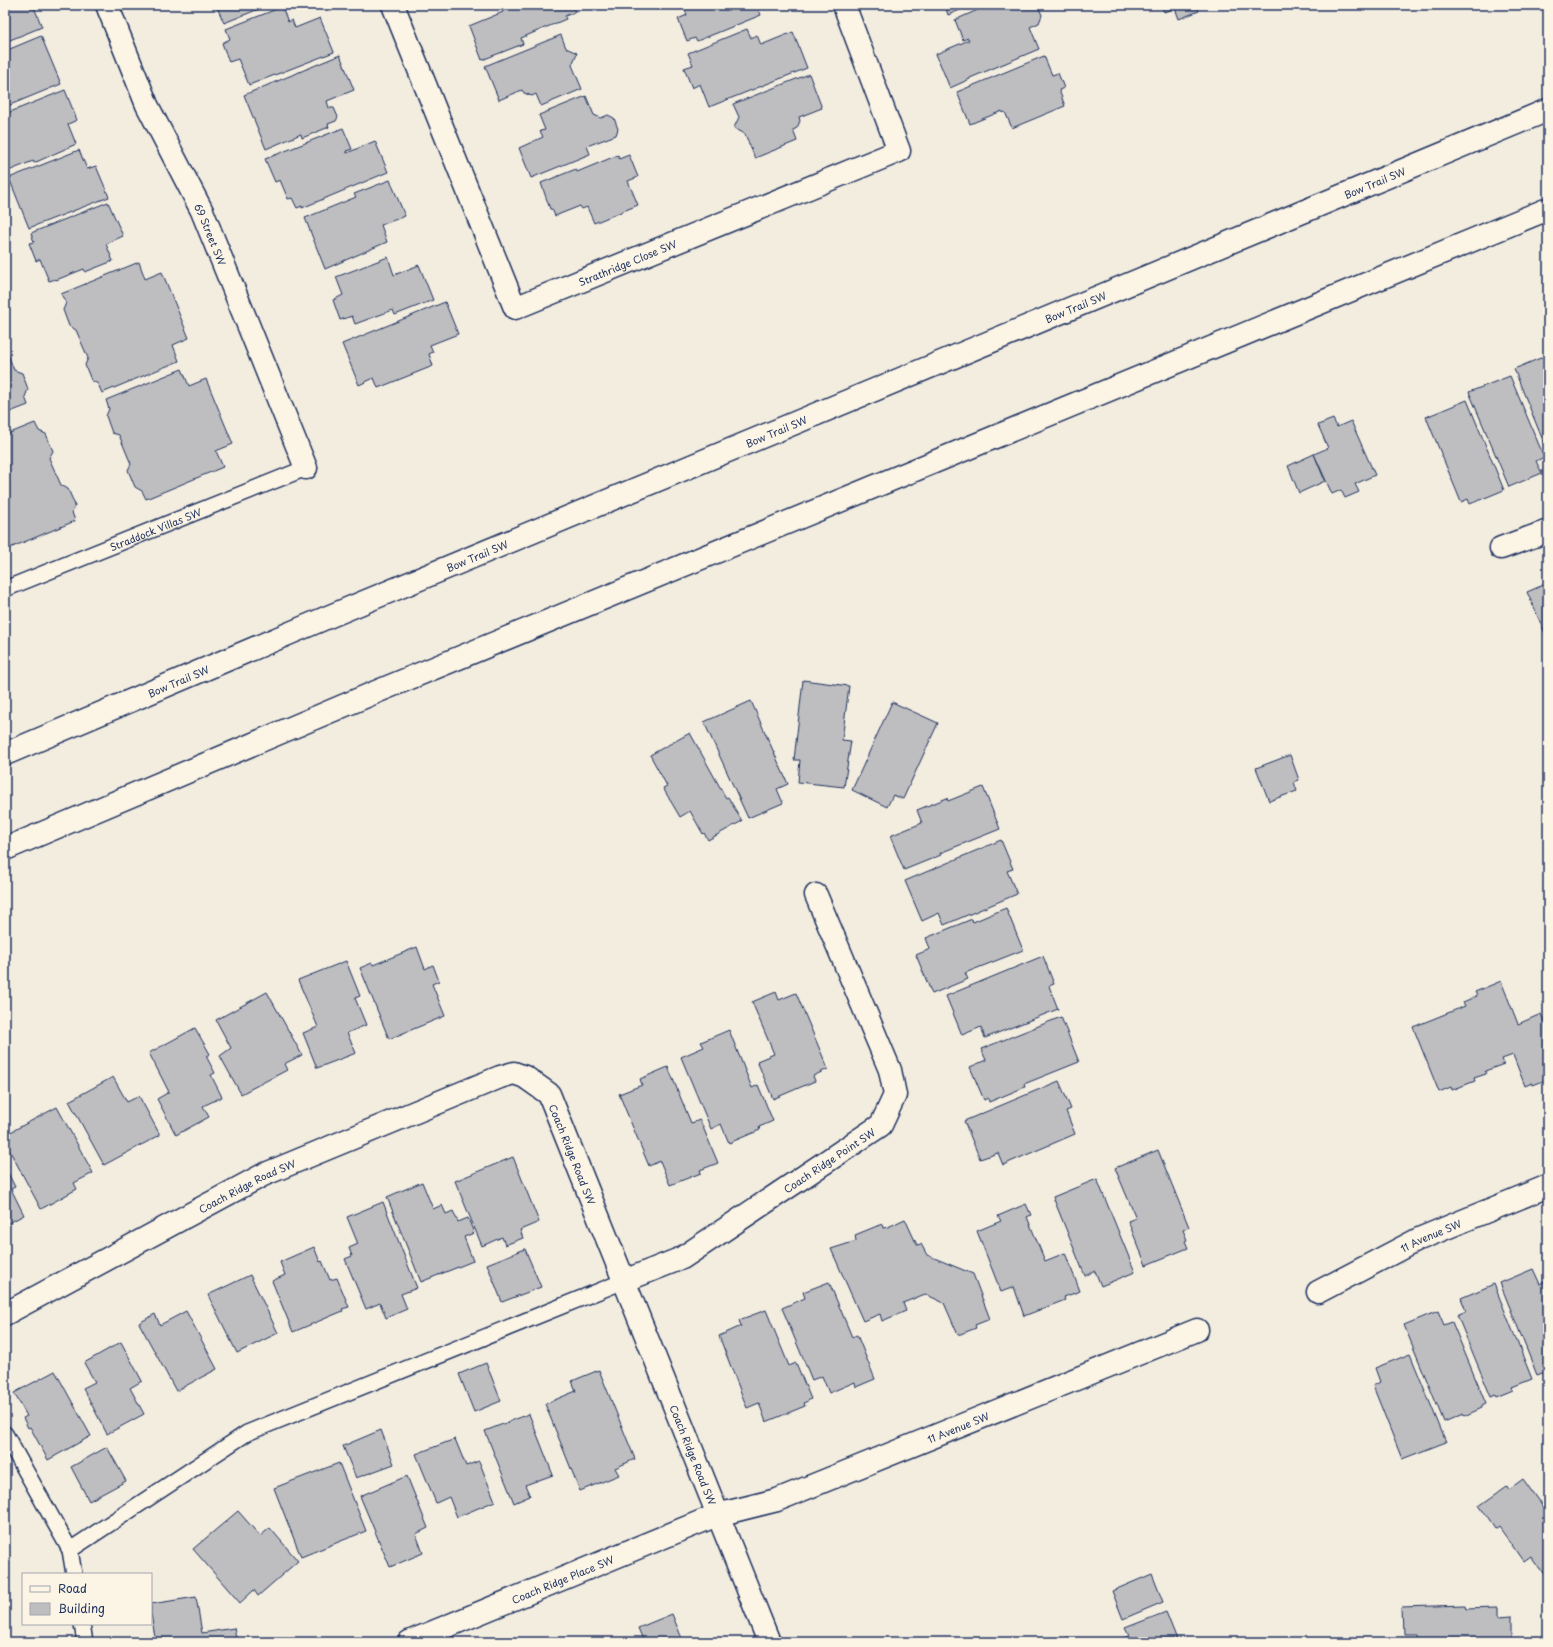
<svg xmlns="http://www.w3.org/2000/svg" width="1553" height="1647" viewBox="0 0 1553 1647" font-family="'Playpen Sans',sans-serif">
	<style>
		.building { fill: #bebec0; stroke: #1b2f5e }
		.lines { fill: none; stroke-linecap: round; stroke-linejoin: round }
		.service-casing { stroke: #1b2f5e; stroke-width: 18 }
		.minor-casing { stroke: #1b2f5e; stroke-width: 25 }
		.secondary-casing { stroke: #1b2f5e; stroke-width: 25 }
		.service { stroke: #fcf5e5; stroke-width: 15 }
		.minor { stroke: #fcf5e5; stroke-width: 22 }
		.secondary { stroke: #fcf5e5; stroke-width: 22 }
		.labels { text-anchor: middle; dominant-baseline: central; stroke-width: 3; stroke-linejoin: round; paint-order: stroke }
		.street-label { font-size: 10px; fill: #1b2f5e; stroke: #fcf5e5 }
	</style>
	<rect width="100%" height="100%" fill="#f3ede0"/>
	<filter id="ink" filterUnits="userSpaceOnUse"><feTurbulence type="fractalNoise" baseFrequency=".025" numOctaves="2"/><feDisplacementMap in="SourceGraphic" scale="8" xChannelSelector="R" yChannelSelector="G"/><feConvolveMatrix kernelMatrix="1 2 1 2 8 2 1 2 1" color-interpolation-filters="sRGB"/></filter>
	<g filter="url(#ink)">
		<!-- building -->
		<g class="building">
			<polygon points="5,5 30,5 31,8 34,7 42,27 5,42"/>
			<polygon points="216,5 269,5 224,23"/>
			<polygon points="500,5 572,5 575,12 565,16 566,19 521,38 523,44 482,60 469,26 503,12"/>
			<polygon points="683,5 757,5 761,15 697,41 695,38 687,41 678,19 687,15"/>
			<polygon points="945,5 972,5 948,15"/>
			<polygon points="989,5 1038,6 1042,15 1039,23 1030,27 1039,49 970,78 970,79 950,88 936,54 969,40 968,38 963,40 955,20"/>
			<polygon points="1161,5 1197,5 1199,11 1179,19 1175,8 1164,12"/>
			<polygon points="282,7 288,22 292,20 295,28 320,18 334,52 249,85 238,59 229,62 222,43 230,39 226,29"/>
			<polygon points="747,29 751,38 757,35 761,45 793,32 807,68 709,107 700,84 692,88 684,68 693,65 688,53"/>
			<polygon points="561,35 566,48 577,53 572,65 582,89 541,106 536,94 532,96 524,93 522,90 499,100 485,66"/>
			<polygon points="41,36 61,84 5,107 5,51"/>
			<polygon points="340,55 354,90 327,101 329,108 334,108 338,117 336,121 328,124 329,127 302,138 301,134 266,149 244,95"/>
			<polygon points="1044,56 1052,75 1058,73 1064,88 1059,90 1065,106 1012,128 1005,112 1003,113 1002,111 970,124 957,92"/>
			<polygon points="809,74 822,108 799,117 800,121 797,128 793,130 797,141 755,158 745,134 734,128 739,117 733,104"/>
			<polygon points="65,90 77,120 68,124 76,144 34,163 33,161 6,172 5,114"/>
			<polygon points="586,96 594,115 601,118 608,115 614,118 618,129 616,135 587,146 590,154 531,178 519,148 543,137 540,131 545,130 539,115"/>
			<polygon points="343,128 352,149 346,151 347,153 375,141 388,172 302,208 302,206 297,208 292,198 288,199 280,180 275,182 265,159"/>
			<polygon points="79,150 87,169 96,166 109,197 29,228 9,178"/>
			<polygon points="618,155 619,159 629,155 638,177 628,181 638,205 594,223 587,207 582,209 580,206 555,216 552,209 550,209 541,183 576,169 577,172"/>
			<polygon points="390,180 405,216 381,225 387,242 325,269 305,218 356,197 354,194"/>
			<polygon points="108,202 123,236 106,244 113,261 85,272 84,269 56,280 56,279 49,281 40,259 36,261 29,243 34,242 31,233"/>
			<polygon points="388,257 394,275 419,265 433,300 395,315 393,310 355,324 352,316 340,320 333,300 343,295 336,277"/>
			<polygon points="139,262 145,279 162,272 189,338 173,345 179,361 102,393 98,384 91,380 85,365 88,358 76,330 69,326 63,310 66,303 61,294"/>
			<polygon points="445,302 458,334 430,345 433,352 429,354 433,366 378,388 374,378 359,385 342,344"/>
			<polygon points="5,347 14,370 22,373 28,389 25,397 28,405 5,414"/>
			<polygon points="1548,355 1548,447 1546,448 1514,369"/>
			<polygon points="182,369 189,386 206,379 233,444 216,451 223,467 146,499 142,491 135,487 128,470 131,464 119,435 112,433 106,416 109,409 106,400"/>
			<polygon points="1510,376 1544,457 1536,461 1542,473 1509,487 1469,392"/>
			<polygon points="1467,400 1504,490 1470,504 1468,499 1461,502 1426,417"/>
			<polygon points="1333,419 1337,427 1351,421 1375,475 1355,484 1359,492 1345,498 1341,490 1332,494 1314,454 1328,448 1318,425"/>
			<polygon points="35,423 39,431 46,434 53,451 49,458 61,485 68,489 75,505 72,512 75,521 5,550 5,435"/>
			<polygon points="1314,454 1325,481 1299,493 1288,466"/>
			<polygon points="1548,583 1548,632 1545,633 1527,592"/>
			<polygon points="803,680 849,686 842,740 851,741 844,787 798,782 800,760 794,760"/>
			<polygon points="751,701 788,784 777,789 783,803 748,818 704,722"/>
			<polygon points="892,702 938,723 903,799 893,795 887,807 852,790"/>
			<polygon points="690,733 726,798 728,797 742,821 708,840 704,833 703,834 690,811 680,817 663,788 667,786 650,755"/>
			<polygon points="1290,755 1299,780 1294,782 1297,791 1269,801 1256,768"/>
			<polygon points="983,787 1000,829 940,853 941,855 904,870 890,836 922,823 917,810 947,798 948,801"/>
			<polygon points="1001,840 1013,869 1007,871 1017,894 944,925 939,913 922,921 905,881"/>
			<polygon points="1006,908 1023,950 965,973 968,979 932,994 916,955 930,949 926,938 972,919 973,922"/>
			<polygon points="417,947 425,969 433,965 439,981 432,984 445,1016 389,1039 360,968 372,963 373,965"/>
			<polygon points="1043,956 1054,984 1049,986 1058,1009 985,1038 981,1027 962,1035 946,996"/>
			<polygon points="346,961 360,996 355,998 366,1025 347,1033 356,1053 317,1068 303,1033 318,1027 298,980"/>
			<polygon points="1501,981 1518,1024 1541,1014 1548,1031 1548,1079 1533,1085 1532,1083 1525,1086 1513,1055 1502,1059 1504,1064 1485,1071 1486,1074 1474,1078 1475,1081 1452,1090 1451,1087 1439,1092 1413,1027 1465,1006 1463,1002 1477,996 1475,992"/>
			<polygon points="267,992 302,1055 284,1064 287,1070 241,1094 220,1056 231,1048 216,1020"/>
			<polygon points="776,992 779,1000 796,993 828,1069 813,1076 815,1081 773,1099 757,1061 774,1054 752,1002"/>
			<polygon points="1061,1017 1079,1062 1024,1084 1025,1087 989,1102 988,1098 984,1100 970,1067 986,1060 981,1049"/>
			<polygon points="195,1028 210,1054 206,1056 215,1073 211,1075 222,1097 203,1106 209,1117 176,1135 157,1099 169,1092 149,1053"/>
			<polygon points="729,1030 752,1088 758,1085 773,1121 759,1127 760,1130 729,1143 721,1124 711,1129 681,1057 704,1047 701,1042"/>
			<polygon points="668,1067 691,1123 700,1120 718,1163 700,1170 701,1173 670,1185 660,1161 649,1166 619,1094 642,1085 640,1079"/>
			<polygon points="113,1077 127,1102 139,1096 160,1135 104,1165 69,1101"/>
			<polygon points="1059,1081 1071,1109 1066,1111 1075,1134 1003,1165 998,1153 980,1159 964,1121"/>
			<polygon points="57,1107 93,1173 74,1183 77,1189 41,1209 5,1142 5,1135"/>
			<polygon points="1158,1150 1189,1227 1183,1230 1187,1240 1185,1241 1188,1248 1146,1265 1128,1221 1136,1218 1115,1168"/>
			<polygon points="513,1157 539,1222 520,1230 523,1238 505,1245 502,1237 482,1246 455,1181"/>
			<polygon points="5,1160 9,1167 6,1169 15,1187 11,1189 24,1215 5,1225"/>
			<polygon points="1097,1179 1135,1272 1101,1286 1095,1271 1085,1276 1053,1197"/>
			<polygon points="422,1182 433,1209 442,1205 446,1214 453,1211 458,1222 468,1218 474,1233 464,1237 473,1261 421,1282 387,1197"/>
			<polygon points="383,1202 417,1288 401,1294 407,1309 386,1318 380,1303 366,1309 345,1259 352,1256 349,1248 358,1244 347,1217"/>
			<polygon points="1026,1204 1031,1215 1027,1217 1045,1261 1065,1253 1080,1291 1064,1297 1065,1300 1024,1316 1014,1287 1001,1292 977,1231 1001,1221 998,1216"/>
			<polygon points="905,1219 917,1245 921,1244 927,1255 973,1274 990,1319 975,1325 976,1328 958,1335 944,1303 925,1294 903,1303 906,1311 882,1321 880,1314 863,1321 831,1249 856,1241 855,1235 882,1224 883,1228 888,1227"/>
			<polygon points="314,1247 320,1262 322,1261 330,1280 337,1278 349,1307 342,1309 343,1311 293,1332 272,1281 285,1275 280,1262"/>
			<polygon points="525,1249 541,1287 502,1302 487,1264"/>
			<polygon points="1533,1269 1540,1284 1548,1280 1548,1371 1537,1375 1500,1283"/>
			<polygon points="250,1275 278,1333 237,1353 208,1295"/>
			<polygon points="829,1282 852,1337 857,1335 875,1379 856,1387 855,1382 829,1393 822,1376 812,1380 782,1308 805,1298 803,1292"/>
			<polygon points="1494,1284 1532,1379 1512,1387 1513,1390 1496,1397 1495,1395 1491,1397 1457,1315 1466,1311 1461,1298"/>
			<polygon points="766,1310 789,1366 796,1363 811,1399 804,1403 805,1406 766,1422 759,1403 747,1408 719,1336 741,1326 739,1320"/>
			<polygon points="186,1311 217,1369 176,1391 139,1323 155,1314 160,1325"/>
			<polygon points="1438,1311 1444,1325 1452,1322 1486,1404 1482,1406 1482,1408 1464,1416 1463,1414 1444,1422 1404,1325"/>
			<polygon points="121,1342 142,1381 130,1388 144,1414 107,1434 83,1388 95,1382 84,1363"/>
			<polygon points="1410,1354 1446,1442 1402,1459 1373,1386 1380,1382 1375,1368"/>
			<polygon points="486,1363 501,1401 474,1412 459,1374"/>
			<polygon points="599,1370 635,1459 615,1468 619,1475 580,1491 545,1404 576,1391 572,1381"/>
			<polygon points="55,1371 91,1436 48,1460 30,1427 28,1428 23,1418 27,1416 14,1393"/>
			<polygon points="529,1414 553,1475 525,1485 530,1496 514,1503 485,1431"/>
			<polygon points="381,1430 394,1464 356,1478 343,1446"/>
			<polygon points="455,1439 466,1466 479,1461 495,1501 457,1517 449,1497 436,1503 416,1454"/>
			<polygon points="107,1447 126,1481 89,1501 71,1467"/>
			<polygon points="339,1463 366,1531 301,1557 274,1488"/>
			<polygon points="407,1476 428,1528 416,1534 423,1553 390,1567 360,1496"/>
			<polygon points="1523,1479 1548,1514 1548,1573 1545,1576 1531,1556 1524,1561 1499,1526 1495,1529 1479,1505 1506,1486 1508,1490"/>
			<polygon points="238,1511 260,1536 270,1528 298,1561 258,1596 254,1590 240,1603 193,1549"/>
			<polygon points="1152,1574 1163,1602 1123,1619 1112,1591"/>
			<polygon points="196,1597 202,1633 234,1628 237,1642 156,1642 151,1614 151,1604"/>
			<polygon points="1465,1605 1466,1608 1497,1607 1497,1617 1511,1616 1511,1642 1417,1642 1416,1635 1404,1635 1403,1607"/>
			<polygon points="1166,1612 1178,1642 1114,1642 1129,1636 1125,1628"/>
			<polygon points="672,1614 683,1641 692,1638 693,1642 644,1642 638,1628"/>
			<polygon points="1068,1637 1070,1642 1056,1642"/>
		</g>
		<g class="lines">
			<!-- service casing -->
			<g class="service-casing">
				<g id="service">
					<path id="s1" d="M 5,589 L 306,468"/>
					<polyline points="5,1434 70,1550 74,1574"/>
					<polyline points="70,1550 247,1433 624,1281"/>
					<polyline points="82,1624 85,1642"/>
				</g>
			</g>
			<!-- minor casing -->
			<g class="minor-casing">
				<g id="minor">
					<path id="s2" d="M 107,5 L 147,105 L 202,211 L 306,468"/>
					<path id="s3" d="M 393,5 L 515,308 L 899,151 L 844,5"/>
					<polyline points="1501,548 1548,531"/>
					<path id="s4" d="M 624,1281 L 682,1258 L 881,1125 L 895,1095 L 890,1070 L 816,895"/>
					<path id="s5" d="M 1318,1292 L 1419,1239 L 1548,1186"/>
					<path id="s6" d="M 5,1314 L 263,1175 L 500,1077 L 514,1073 L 525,1077 L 549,1094 L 769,1642"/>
					<path id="s7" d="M 409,1642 L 717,1515 L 777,1500 L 1197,1330"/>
				</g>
			</g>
			<!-- secondary casing -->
			<g class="secondary-casing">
				<g id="secondary">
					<path id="s8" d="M 5,754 L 328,617 L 1548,110"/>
					<polyline points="5,849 376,692 1548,209"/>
				</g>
			</g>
			<!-- service -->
			<use href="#service" class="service"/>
			<!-- minor -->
			<use href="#minor" class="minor"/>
			<!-- secondary -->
			<use href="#secondary" class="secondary"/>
		</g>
	</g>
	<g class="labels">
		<!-- street labels -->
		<g class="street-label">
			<text stroke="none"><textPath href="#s8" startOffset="1484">Bow Trail SW</textPath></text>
			<text stroke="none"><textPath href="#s2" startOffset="252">69 Street SW</textPath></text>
			<text stroke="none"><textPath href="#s3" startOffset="448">Strathridge Close SW</textPath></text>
			<text stroke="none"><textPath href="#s8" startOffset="1160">Bow Trail SW</textPath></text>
			<text stroke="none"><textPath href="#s8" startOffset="836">Bow Trail SW</textPath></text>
			<text stroke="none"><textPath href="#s1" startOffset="162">Straddock Villas SW</textPath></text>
			<text stroke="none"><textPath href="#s8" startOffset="512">Bow Trail SW</textPath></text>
			<text stroke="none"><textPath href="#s8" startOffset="188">Bow Trail SW</textPath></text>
			<text stroke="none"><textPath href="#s6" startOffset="670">Coach Ridge Road SW</textPath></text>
			<text stroke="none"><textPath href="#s4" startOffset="239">Coach Ridge Point SW</textPath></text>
			<text stroke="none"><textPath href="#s6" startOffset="274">Coach Ridge Road SW</textPath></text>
			<text stroke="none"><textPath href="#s5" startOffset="126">11 Avenue SW</textPath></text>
			<text stroke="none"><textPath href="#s7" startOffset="590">11 Avenue SW</textPath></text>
			<text stroke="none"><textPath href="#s6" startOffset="994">Coach Ridge Road SW</textPath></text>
			<text stroke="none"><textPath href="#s7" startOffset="166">Coach Ridge Place SW</textPath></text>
		</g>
	</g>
	<!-- margin -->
	<rect width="1553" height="1647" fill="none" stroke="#fcf5e5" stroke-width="20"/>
	<rect x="10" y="10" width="1533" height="1627" fill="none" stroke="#1b2f5e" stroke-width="1.5" filter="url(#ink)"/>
	<!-- legend -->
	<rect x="22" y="1573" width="130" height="52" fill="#fcf5e5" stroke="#a2a6af"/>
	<rect x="30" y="1586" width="20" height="6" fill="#fcf5e5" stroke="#a2a6af"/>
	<text x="58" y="1593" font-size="12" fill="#1b2f5e">Road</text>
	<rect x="30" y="1603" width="20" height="12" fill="#bebec0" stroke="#a2a6af"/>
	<text x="58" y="1613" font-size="12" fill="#1b2f5e">Building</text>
</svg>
